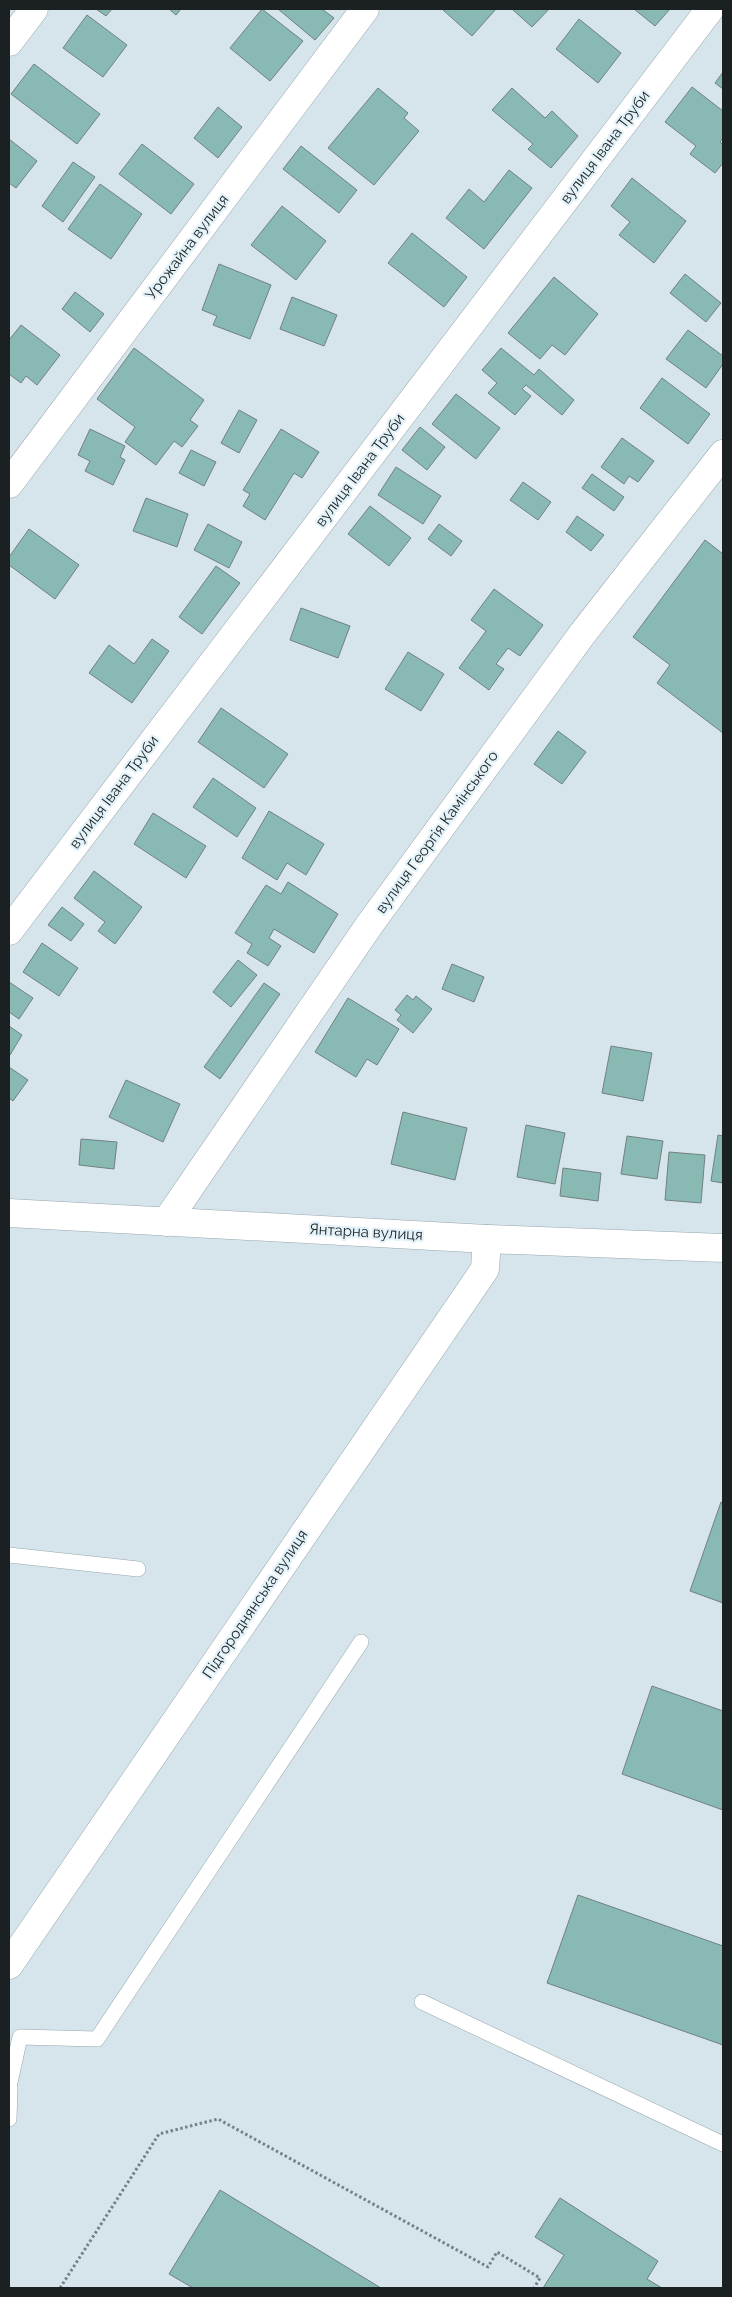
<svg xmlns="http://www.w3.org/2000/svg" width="732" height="2297" viewBox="0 0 732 2297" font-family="Raleway,sans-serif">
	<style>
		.building { fill: #89b9b3; stroke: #71817f }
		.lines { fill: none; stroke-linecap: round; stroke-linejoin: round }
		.service-casing { stroke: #98a7ad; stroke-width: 16 }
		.minor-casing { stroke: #98a7ad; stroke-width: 29 }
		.secondary-casing { stroke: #98a7ad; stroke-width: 29 }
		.path { stroke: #768185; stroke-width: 3; stroke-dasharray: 2.5 2.5; stroke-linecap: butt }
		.service { stroke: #fff; stroke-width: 15 }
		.minor { stroke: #fff; stroke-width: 28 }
		.secondary { stroke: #fff; stroke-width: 28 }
		.labels { text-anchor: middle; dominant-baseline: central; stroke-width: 4.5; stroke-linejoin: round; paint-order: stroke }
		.street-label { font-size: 15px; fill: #1b2023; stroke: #e2f2f8 }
	</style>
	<rect width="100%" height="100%" fill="#d5e5eb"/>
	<!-- building -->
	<g class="building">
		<polygon points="96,9 112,9 106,16"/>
		<polygon points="169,9 181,9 176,15"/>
		<polygon points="262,9 303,41 270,81 230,48"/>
		<polygon points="278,9 322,9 334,18 315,40"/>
		<polygon points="442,9 496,9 472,36"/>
		<polygon points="512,9 549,9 532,27"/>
		<polygon points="634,9 670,9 655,26"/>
		<polygon points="87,15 127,45 103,77 63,48"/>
		<polygon points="579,19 621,53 598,83 556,49"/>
		<polygon points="34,64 100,114 77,144 11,94"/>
		<polygon points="723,72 723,89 715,83"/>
		<polygon points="692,87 723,111 723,138 720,142 723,145 723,163 715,173 690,154 696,146 665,122"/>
		<polygon points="378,88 408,113 404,118 419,131 374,185 328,148"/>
		<polygon points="512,88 545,118 552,111 578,136 551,168 528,149 533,144 492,110"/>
		<polygon points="218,107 242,127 218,158 194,138"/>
		<polygon points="9,139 37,161 16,188 9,183"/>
		<polygon points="142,144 194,184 171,214 119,174"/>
		<polygon points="301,146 357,190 339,213 283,169"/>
		<polygon points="73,162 95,177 63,222 42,206"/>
		<polygon points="509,170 532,188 484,249 446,218 469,189 484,202"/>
		<polygon points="632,178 686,221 654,263 619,235 630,222 611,206"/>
		<polygon points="100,184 142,214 111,259 68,229"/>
		<polygon points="282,206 326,241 296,280 251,245"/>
		<polygon points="412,233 467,277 444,307 388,263"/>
		<polygon points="219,264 271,285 250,339 213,325 217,316 202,310"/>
		<polygon points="685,274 721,303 706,322 670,293"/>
		<polygon points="554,277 598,314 565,355 552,345 540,359 508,333"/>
		<polygon points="75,292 104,314 90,332 62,309"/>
		<polygon points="292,297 337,315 324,346 280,329"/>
		<polygon points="21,325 60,355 37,385 26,376 21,383 9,374 9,340"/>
		<polygon points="688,330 723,356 723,364 706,388 666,359"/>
		<polygon points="134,348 204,400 190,420 198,426 182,447 174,441 156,465 125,442 135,427 97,399"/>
		<polygon points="501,348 534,375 539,369 574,400 562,415 526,385 522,389 531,396 515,415 488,393 497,383 482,370"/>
		<polygon points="662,378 710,414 688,444 640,408"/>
		<polygon points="456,394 500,428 476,459 432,424"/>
		<polygon points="239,410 257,420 239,453 221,443"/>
		<polygon points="420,427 445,447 427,470 402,450"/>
		<polygon points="90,429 125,446 120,457 125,460 113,485 85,471 90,461 78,455"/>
		<polygon points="281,429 319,452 302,478 294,473 265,520 243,506 250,494 243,490"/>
		<polygon points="622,438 654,461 638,482 629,476 624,484 601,467"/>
		<polygon points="191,450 216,462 204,486 179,473"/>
		<polygon points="396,467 441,496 423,524 378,495"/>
		<polygon points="592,474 624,497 614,511 582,488"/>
		<polygon points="523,482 551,502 538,520 510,500"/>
		<polygon points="146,498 188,514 177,547 133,531"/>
		<polygon points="370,506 411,538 389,566 348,534"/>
		<polygon points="577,516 604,535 591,551 566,532"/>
		<polygon points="208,524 242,542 229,568 194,550"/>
		<polygon points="439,524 462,541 451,556 428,539"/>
		<polygon points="29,529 79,565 55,599 9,565 9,557"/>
		<polygon points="705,540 723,554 723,733 657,683 670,665 633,637"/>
		<polygon points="216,566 240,583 202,634 179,617"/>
		<polygon points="494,589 543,625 520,656 508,648 496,664 504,669 489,690 459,668 486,631 471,620"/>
		<polygon points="301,608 350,626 338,658 290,640"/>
		<polygon points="152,639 169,651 132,703 89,673 109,645 134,664"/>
		<polygon points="408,652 444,674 421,711 385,689"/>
		<polygon points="221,708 288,754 264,788 198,742"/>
		<polygon points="558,731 586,752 562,784 534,764"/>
		<polygon points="213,778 256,808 237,837 193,807"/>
		<polygon points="269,811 324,844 306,875 287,863 277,880 242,858"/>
		<polygon points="153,813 206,846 186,878 134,844"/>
		<polygon points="94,871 142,907 115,944 98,931 105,922 74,898"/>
		<polygon points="288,882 338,914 314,953 274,929 269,938 281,946 268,966 247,953 252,944 235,933 266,885 281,894"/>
		<polygon points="62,907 84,924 71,941 48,925"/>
		<polygon points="42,943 78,968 59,996 23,972"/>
		<polygon points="238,960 257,975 231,1007 213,992"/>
		<polygon points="452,964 484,977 474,1002 442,989"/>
		<polygon points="9,982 33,998 19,1019 9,1012"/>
		<polygon points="264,983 280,994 220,1079 204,1067"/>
		<polygon points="407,995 413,1000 416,996 432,1009 413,1033 397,1020 401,1015 395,1010"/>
		<polygon points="348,998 399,1029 377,1065 367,1059 356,1077 315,1052"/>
		<polygon points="9,1026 22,1035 10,1055 9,1054"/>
		<polygon points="611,1046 652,1053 643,1101 602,1093"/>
		<polygon points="9,1067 28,1080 13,1101 9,1098"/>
		<polygon points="126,1080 180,1104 163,1142 109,1117"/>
		<polygon points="403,1112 467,1128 455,1180 391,1164"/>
		<polygon points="526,1125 565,1133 555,1184 517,1177"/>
		<polygon points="718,1135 723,1136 723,1183 711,1181"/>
		<polygon points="627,1136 663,1141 657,1179 621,1174"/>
		<polygon points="81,1139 117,1142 114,1169 79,1165"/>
		<polygon points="669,1152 705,1155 701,1203 665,1200"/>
		<polygon points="563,1168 601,1173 598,1201 560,1196"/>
		<polygon points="721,1502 723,1503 723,1603 690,1591"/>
		<polygon points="652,1686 723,1711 723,1810 622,1774"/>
		<polygon points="578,1895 723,1946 723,2045 547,1983"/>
		<polygon points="220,2190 381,2288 193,2288 169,2274"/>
		<polygon points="560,2198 658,2261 647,2279 662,2288 543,2288 564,2255 535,2237"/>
	</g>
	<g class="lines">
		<!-- service casing -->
		<g class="service-casing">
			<g id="service">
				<polyline points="9,1555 138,1569"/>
				<polyline points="422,2002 723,2144"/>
				<polyline points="9,2087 20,2037 97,2039 361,1642"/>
				<polyline points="9,2119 10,2087"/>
			</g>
		</g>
		<!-- minor casing -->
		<g class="minor-casing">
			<g id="minor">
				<polyline points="9,42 34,9"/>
				<polyline points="9,484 365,9"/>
				<polyline points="9,931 710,9"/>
				<polyline points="166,1222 370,924 583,633 723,454"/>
				<polyline points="9,1965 485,1269 487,1239"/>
			</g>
		</g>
		<!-- secondary casing -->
		<g class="secondary-casing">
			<polyline id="secondary" points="9,1213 487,1239 723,1248"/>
		</g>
		<!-- path -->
		<polyline class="path" points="60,2288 159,2134 218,2119 488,2267 497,2252 540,2278 534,2288"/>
		<!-- service -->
		<use href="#service" class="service"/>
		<!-- minor -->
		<use href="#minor" class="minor"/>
		<!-- secondary -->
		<use href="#secondary" class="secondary"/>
	</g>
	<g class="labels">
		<!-- street labels -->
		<g class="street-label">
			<text transform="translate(605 147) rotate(-53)">вулиця Івана Труби</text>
			<text transform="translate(187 247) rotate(-53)">Урожайна вулиця</text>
			<text transform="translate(360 470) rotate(-53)">вулиця Івана Труби</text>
			<text transform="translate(114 792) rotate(-53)">вулиця Івана Труби</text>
			<text transform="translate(437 832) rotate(-54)">вулиця Георгія Камінського</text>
			<text transform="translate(366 1232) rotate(3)">Янтарна вулиця</text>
			<text transform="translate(255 1604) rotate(-56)">Підгороднянська вулиця</text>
		</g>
	</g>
	<!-- border -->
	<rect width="732" height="2297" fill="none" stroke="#1b2023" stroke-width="20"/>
</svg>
